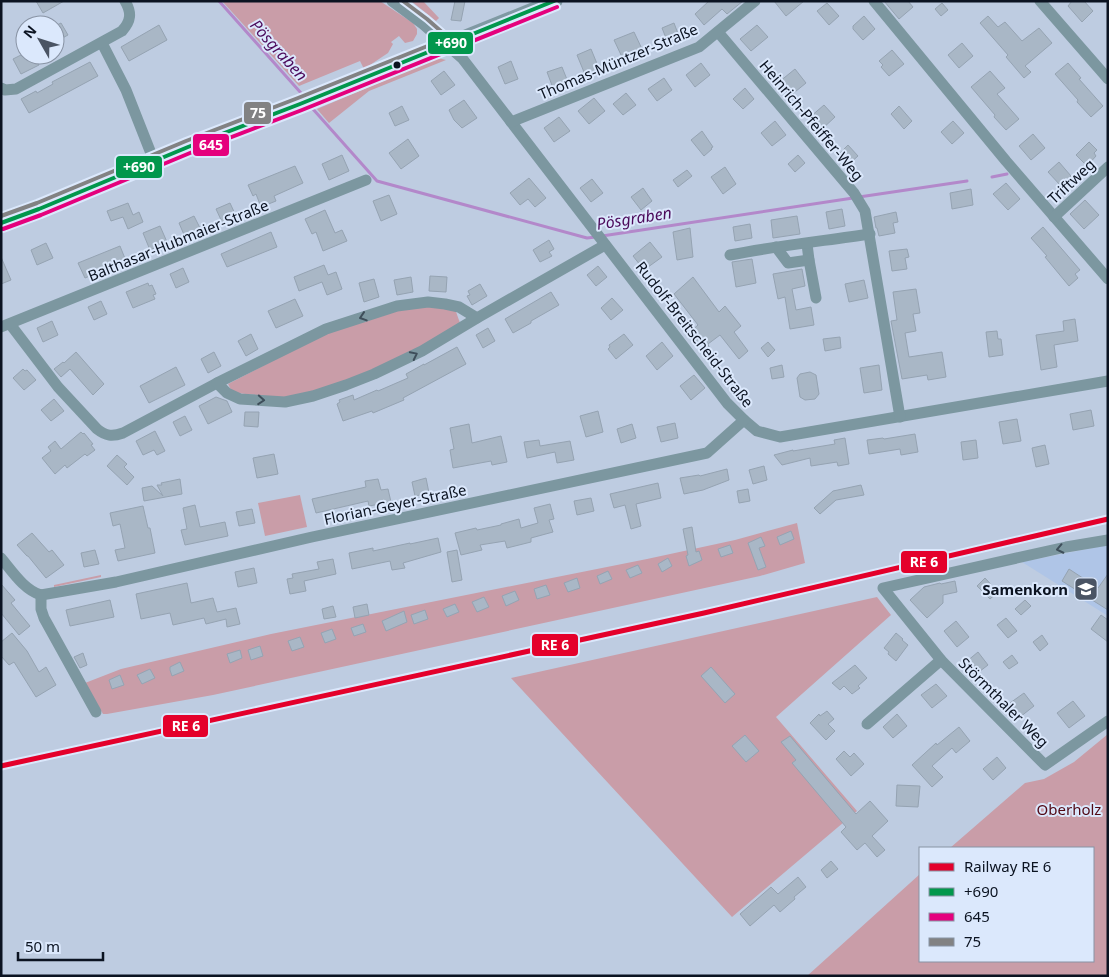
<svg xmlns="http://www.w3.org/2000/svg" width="1109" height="977" viewBox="0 0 1109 977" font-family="'Noto Sans',sans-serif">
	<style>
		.built { fill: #afc5e7 }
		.green { fill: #c99da8 }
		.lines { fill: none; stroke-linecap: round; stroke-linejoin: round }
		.stream { stroke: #b388ca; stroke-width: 3 }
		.building { fill: #a9b7c6; stroke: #95a3b2 }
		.minor { stroke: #7c97a0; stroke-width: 11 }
		.secondary { stroke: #7f99a3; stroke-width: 15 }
		.bus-1-casing { stroke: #dbe8fc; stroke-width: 8 }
		.bus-2-casing { stroke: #dbe8fc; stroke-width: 8 }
		.bus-3-casing { stroke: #dbe8fc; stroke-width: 8 }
		.bus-1 { stroke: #01974c; stroke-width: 4 }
		.bus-2 { stroke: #e5007d; stroke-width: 4 }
		.bus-3 { stroke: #828283; stroke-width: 4 }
		.rail-1-casing { stroke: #dbe8fc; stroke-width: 9 }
		.rail-1 { stroke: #e4002b; stroke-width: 5 }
		.oneway { stroke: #3e4e5a }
		.bus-dot { fill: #0b1321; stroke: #dbe8fc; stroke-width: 2 }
		.labels { text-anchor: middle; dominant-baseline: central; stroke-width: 4; stroke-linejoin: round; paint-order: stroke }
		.street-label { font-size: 15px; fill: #0b1321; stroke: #dbe8fc }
		.poi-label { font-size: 15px; font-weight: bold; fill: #0b1321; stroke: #dbe8fc; text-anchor: end }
		.park-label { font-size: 15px; fill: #510814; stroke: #dbe8fc }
		.water-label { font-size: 16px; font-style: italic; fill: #4c0a5b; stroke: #dbe8fc }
		.line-badge { stroke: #dbe8fc; stroke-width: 2 }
		.badge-label { font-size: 14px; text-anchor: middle; font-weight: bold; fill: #fff }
	</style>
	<rect width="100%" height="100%" fill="#becce1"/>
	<!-- built -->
	<polygon class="built" points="1108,545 1108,616 1022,562"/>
	<!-- green -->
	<g class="green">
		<polygon points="222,1 380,1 413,23 417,29 417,34 413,41 405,43 399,36 391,42 393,44 388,53 364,69 360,61 299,86"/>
		<polygon points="411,1 423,1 439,18 436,21"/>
		<polygon points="438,58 446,60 369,91 329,123 317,109"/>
		<polygon points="424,306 455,309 460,323 420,348 345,383 285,398 236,393 231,390 228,384 327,333 396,310"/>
		<polygon points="300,495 307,527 265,536 258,503"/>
		<polygon points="797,523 805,563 760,576 213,695 107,714 103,714 85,683 121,669 271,634 647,559 735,540"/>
		<polygon points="101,575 101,577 54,587 54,585"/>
		<polygon points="877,597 891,615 776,717 857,811 732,917 511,678"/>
		<polygon points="1108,734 1108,976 807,976 920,874 920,961 1093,961 1093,848 950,848 1025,783 1044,779 1074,762"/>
	</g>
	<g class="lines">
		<!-- stream -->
		<g class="stream">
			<polyline points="219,1 301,93"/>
			<polyline points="312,108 377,181 587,238 596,237"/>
			<polyline points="992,177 1007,174"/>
			<polyline points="859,197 967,181"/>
			<polyline points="602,236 853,198"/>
		</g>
	</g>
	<!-- building -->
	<g class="building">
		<polygon points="36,1 64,1 43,13"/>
		<polygon points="455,1 465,1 461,21 451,20"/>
		<polygon points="709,1 743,1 727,14 722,9 704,25 695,14"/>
		<polygon points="774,1 804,1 786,16"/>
		<polygon points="884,1 908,1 913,7 899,19"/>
		<polygon points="1072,1 1084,1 1093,11 1082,22 1068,6"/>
		<polygon points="827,3 839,16 829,25 817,11"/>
		<polygon points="942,3 948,10 941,16 935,9"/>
		<polygon points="864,16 875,29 863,40 853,29 853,26"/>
		<polygon points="988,16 998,27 1005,22 1022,41 1039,28 1052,43 1025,66 1031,72 1024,78 1006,57 1008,55 980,23"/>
		<polygon points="61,23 68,35 55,42 55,26"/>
		<polygon points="674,23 680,39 668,43 662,28"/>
		<polygon points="159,25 167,40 129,61 121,47"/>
		<polygon points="757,25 768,37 751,51 740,39"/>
		<polygon points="634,32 642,49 622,57 614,40"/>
		<polygon points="962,43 973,56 959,68 948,55"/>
		<polygon points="591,49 600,71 586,77 577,55"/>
		<polygon points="892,50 904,64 889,76 881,67 883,65 879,61"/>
		<polygon points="21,55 34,55 39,65 21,74 13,59"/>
		<polygon points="511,61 518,79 505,84 498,67"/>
		<polygon points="90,62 98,76 29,113 21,99 36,91 37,93 53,84 52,82"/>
		<polygon points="701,63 710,75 695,87 686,75"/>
		<polygon points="1068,63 1081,78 1079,79 1103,106 1091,117 1077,102 1078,100 1055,74"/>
		<polygon points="562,67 568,82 553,88 547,72"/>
		<polygon points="795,69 806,83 790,96 779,82"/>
		<polygon points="444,71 455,85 441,95 431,81"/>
		<polygon points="990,71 1005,88 997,94 1019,119 1006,130 994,117 995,115 971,87"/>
		<polygon points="664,78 672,90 657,101 648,89"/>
		<polygon points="745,88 754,99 743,109 733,99"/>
		<polygon points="626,93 636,105 623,115 613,104"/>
		<polygon points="594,98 605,111 589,124 578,111"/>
		<polygon points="464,100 477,118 462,128 454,120 449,110"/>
		<polygon points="824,105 835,117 821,130 810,117"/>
		<polygon points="402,106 409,120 395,126 389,113"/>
		<polygon points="899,106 912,121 904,129 891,114"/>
		<polygon points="559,117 570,131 554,142 544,128"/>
		<polygon points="775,121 786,135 772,146 761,133"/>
		<polygon points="953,121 964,133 952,144 941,132"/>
		<polygon points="702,131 713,147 711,148 712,149 704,156 691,140"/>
		<polygon points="1033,134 1045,148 1031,160 1019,146"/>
		<polygon points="408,139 419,156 401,169 389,153"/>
		<polygon points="1089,142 1097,150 1094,153 1096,156 1087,166 1076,155"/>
		<polygon points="848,145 858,156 849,164 839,154"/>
		<polygon points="342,155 349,171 329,180 322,164"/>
		<polygon points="798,155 805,163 795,172 788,164"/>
		<polygon points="1059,162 1071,176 1061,186 1048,172"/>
		<polygon points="295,166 303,183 274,196 276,201 261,207 256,194 253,196 248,185"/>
		<polygon points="725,167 736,184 723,194 711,177"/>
		<polygon points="687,170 692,176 678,187 673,180"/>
		<polygon points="529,178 546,198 535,207 528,199 520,205 510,193"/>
		<polygon points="592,179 603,193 591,202 580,188"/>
		<polygon points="1006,183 1020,199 1008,210 993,194"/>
		<polygon points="643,188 652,201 641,210 631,197"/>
		<polygon points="971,189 973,205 952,209 950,193"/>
		<polygon points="389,195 397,214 381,221 373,201"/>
		<polygon points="1085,200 1099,215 1084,229 1070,214"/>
		<polygon points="128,203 133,215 139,212 143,222 128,229 123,217 111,221 107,211"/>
		<polygon points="230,203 236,216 222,222 216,209"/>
		<polygon points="842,209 845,226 829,229 826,212"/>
		<polygon points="325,210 335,233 342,230 347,241 323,251 316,232 312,234 305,219"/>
		<polygon points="896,212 898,222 893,223 895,233 879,236 877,228 876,228 874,217"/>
		<polygon points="194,216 201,230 185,237 179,223"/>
		<polygon points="797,216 800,234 773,238 771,220"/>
		<polygon points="750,224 752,238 735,241 733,227"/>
		<polygon points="160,226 167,242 150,250 143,233"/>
		<polygon points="1043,227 1080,270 1075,274 1078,278 1069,286 1045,257 1047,256 1031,238"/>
		<polygon points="690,228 693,257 677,260 673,232"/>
		<polygon points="271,232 277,247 227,267 221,254"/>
		<polygon points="549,240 554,249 549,252 552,256 540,262 533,250"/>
		<polygon points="650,242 662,257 644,270 633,256"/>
		<polygon points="46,243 53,258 37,265 31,250"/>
		<polygon points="120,246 126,261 85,278 78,263"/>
		<polygon points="907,249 909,257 905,258 907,269 892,271 889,251"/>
		<polygon points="1,257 11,280 1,284"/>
		<polygon points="752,259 756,283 736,287 732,262"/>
		<polygon points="324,265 328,275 336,272 342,289 327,295 322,282 299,291 294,277"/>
		<polygon points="598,266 607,277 596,286 587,275"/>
		<polygon points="183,268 189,282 176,288 170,274"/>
		<polygon points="802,269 805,286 792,289 796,310 811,307 814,325 790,329 785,297 778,299 773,274"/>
		<polygon points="430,276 447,277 446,292 429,291"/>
		<polygon points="411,277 413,292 397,295 394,280"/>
		<polygon points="693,277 719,312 725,306 741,326 734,332 748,351 739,359 720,335 708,344 709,347 704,351 689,333 698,325 674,294"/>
		<polygon points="374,279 379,297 364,302 359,283"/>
		<polygon points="864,280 868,298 849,302 845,284"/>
		<polygon points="148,283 149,286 152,285 156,294 153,295 155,299 133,308 126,292"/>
		<polygon points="480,284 487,296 472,305 467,296 470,295 468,291"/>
		<polygon points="916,289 920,313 913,314 916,331 905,333 909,357 942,352 946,377 928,380 927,375 902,379 891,321 897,320 893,292"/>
		<polygon points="551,292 559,305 531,321 531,323 513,333 505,319"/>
		<polygon points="612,298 623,310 611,320 601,308"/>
		<polygon points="295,299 303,316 276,328 268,311"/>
		<polygon points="101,301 107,314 94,320 88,307"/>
		<polygon points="1075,319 1078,341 1054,345 1057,367 1041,370 1036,335 1064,331 1063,321"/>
		<polygon points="52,321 58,335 43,342 37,328"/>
		<polygon points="488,328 495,341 483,348 476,335"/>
		<polygon points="997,331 998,339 1001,339 1003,355 989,357 986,332"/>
		<polygon points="251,334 258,349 246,356 238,341"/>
		<polygon points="624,334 633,345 616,359 608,349 610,347 609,345"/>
		<polygon points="840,337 841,348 825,351 823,339"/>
		<polygon points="662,342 673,356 657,370 646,356"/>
		<polygon points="768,342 775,350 768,357 761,348"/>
		<polygon points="457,347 466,364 403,398 404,400 373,413 372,411 343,421 337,404 340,402 339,400 353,395 354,400 377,390 378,391 408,378 406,374 424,364 424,365"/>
		<polygon points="76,352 104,384 93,395 70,369 61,377 54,369 63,362 64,363"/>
		<polygon points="214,352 221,366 208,373 201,359"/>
		<polygon points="782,365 784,377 772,379 770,368"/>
		<polygon points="879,365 882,390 864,393 860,368"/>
		<polygon points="176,367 185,385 149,403 140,386"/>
		<polygon points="23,369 25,371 27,370 36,380 24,390 13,378"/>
		<polygon points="810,372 816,375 819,394 815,399 805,400 800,397 797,378 800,374"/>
		<polygon points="694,375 705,388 691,400 680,386"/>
		<polygon points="216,397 227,401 232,412 208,424 199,406"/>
		<polygon points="54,399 64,411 51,421 41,410"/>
		<polygon points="1091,410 1094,426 1073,430 1070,414"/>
		<polygon points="598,411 603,432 586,437 580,416"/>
		<polygon points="245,412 259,412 258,427 244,426"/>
		<polygon points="185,416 192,430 180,436 173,422"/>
		<polygon points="1017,419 1021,441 1003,444 999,422"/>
		<polygon points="675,423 678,438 661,442 657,427"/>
		<polygon points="469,424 472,443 501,436 507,462 492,465 491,461 453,468 450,450 454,449 450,428"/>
		<polygon points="632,424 636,438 621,443 617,429"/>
		<polygon points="155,431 165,451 157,455 154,450 143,455 136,441"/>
		<polygon points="81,432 83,434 84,433 93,444 91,445 95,450 87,456 85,454 67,468 65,465 55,474 42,458 51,451 48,447 55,441 61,449"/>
		<polygon points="915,434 918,452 901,455 900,449 869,454 867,440 883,438 884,439"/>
		<polygon points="845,438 849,464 838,466 837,462 811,466 810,458 782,465 774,455 793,450 793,451 835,444 834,440"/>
		<polygon points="539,440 540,446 570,441 574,460 557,463 555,452 527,458 524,442"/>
		<polygon points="976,440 978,458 963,460 961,442"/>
		<polygon points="1045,445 1049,464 1036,467 1032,448"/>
		<polygon points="274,454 278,474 257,478 253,458"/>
		<polygon points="117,455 127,464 124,467 134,477 127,485 107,466"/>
		<polygon points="764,466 767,480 753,484 749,470"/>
		<polygon points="727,469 729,480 703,490 684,494 680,478 699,475 700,476"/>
		<polygon points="426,478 429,493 415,496 412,482"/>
		<polygon points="180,479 182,494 144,501 142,488 152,486 163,496 157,485 162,485 161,483"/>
		<polygon points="378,479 381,490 388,489 391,502 369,506 368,501 316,513 312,499 366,487 365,481"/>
		<polygon points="658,483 661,498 636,504 641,526 631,529 625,505 614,508 610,494"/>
		<polygon points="861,485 864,495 836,500 820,514 814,508 833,491"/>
		<polygon points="748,489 750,501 739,503 737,491"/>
		<polygon points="591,498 594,511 577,515 574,501"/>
		<polygon points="550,504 554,519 549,520 553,532 531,538 531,542 507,548 505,541 480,545 482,550 461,555 455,533 476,528 477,530 501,525 501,524 519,519 521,528 538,523 534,508"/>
		<polygon points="195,505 200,527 225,522 228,536 185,545 181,530 187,529 183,508"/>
		<polygon points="143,506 148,528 150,528 155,553 118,561 115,550 125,548 120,524 113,526 110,513"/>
		<polygon points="252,509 255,523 239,526 236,512"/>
		<polygon points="692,527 696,552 699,551 702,560 689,566 686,556 688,555 683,529"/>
		<polygon points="791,531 794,539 780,545 777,537"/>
		<polygon points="32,533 49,552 52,550 64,565 46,578 28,556 27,556 17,545"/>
		<polygon points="761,537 765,546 759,548 766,567 758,570 748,543"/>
		<polygon points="438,538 441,552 403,563 405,568 392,570 390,561 352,569 349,553 373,548 373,551 410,543 410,544"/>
		<polygon points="730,545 733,553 721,557 718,549"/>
		<polygon points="95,550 99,564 84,567 81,553"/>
		<polygon points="457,550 462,580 452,582 447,552"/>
		<polygon points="668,558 672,566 662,572 658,564"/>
		<polygon points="333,559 336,574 304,581 306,591 290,594 287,579 293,578 292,574 319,569 317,562"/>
		<polygon points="638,565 642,573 630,578 626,570"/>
		<polygon points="254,568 257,583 238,587 235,572"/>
		<polygon points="1069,569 1098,588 1108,574 1108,610 1062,581"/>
		<polygon points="608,571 612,579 600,584 597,576"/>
		<polygon points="577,578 580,588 568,592 564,583"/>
		<polygon points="985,578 998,592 990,599 977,586"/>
		<polygon points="955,581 957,592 943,595 943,603 927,618 910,600 924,587 940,583 941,584"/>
		<polygon points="187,583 191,603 213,598 217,612 236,608 240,624 227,627 226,619 206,624 204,618 173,625 170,613 141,619 136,594"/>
		<polygon points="1,584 15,600 11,603 30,626 19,635 1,613"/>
		<polygon points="546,585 550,595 537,599 534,589"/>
		<polygon points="515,591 519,600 506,606 502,596"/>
		<polygon points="484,597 489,607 477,612 472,602"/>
		<polygon points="110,600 114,617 70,626 66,610"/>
		<polygon points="1025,600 1031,606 1021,615 1015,609"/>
		<polygon points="367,604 369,615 355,618 353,607"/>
		<polygon points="455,604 459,612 447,617 443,609"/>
		<polygon points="333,606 336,617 324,619 322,609"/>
		<polygon points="425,610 428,619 414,624 411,615"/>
		<polygon points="404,611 407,622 386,631 382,621"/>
		<polygon points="1101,615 1108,620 1108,642 1091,629"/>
		<polygon points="1006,618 1017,631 1008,638 997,625"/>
		<polygon points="956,621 969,637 957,647 944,631"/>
		<polygon points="363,624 366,632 354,636 351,628"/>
		<polygon points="332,629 336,639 325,643 321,633"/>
		<polygon points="12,633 27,651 39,672 46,667 56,685 36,697 14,662 9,665 1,656 1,642"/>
		<polygon points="896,633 903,639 902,640 908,645 896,661 888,654 889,652 884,648"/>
		<polygon points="1042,635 1048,644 1040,651 1033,642"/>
		<polygon points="300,637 304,647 292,651 288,641"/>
		<polygon points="260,646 263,656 251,660 248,650"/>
		<polygon points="240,650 242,658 230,663 227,654"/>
		<polygon points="978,652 988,665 975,675 966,662"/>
		<polygon points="83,653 87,665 80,668 74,657"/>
		<polygon points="1012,655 1018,663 1009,669 1003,662"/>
		<polygon points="180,662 184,671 172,676 170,670 170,667"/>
		<polygon points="855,665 867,678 858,686 860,688 852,694 844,686 840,690 832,683"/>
		<polygon points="711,667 735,694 725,703 701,676"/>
		<polygon points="150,669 155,678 142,684 137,675"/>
		<polygon points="120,675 124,685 112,689 109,680"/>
		<polygon points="936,684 947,696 932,708 921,695"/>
		<polygon points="1024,693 1034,706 1020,717 1010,703"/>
		<polygon points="1073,701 1085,716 1069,728 1057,713"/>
		<polygon points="827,711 834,719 828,724 835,731 826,740 810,723 819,714 820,716"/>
		<polygon points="897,714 907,726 893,738 883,727"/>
		<polygon points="959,727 970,741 956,753 952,748 932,766 943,777 932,787 912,765 936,743 937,745"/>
		<polygon points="745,735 759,751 746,762 732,746"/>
		<polygon points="790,736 856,814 870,801 888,821 872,836 885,850 877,857 865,843 857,850 841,832 846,827 792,763 796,760 781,742"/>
		<polygon points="844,751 850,757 854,753 864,764 851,776 836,759"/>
		<polygon points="997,757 1006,768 993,780 983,769"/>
		<polygon points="897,785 920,786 918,807 896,806"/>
		<polygon points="831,861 838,869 827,878 821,870"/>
		<polygon points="798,877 806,887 794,897 795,899 780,912 774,905 750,926 740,914 771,887 778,894"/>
	</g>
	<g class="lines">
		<!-- minor -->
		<g class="minor">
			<polyline points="392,1 423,24 462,58 727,403 744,420 757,431 780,437 1108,381"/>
			<polyline points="874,1 1006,161 1108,279"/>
			<polyline points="1040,1 1108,79"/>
			<polyline points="718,32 854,193 865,211 900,417"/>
			<polyline points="102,43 126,90 154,161"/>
			<path d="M 1,88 L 5,90 L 16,89 L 122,31 C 131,21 132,13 125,1"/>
			<polyline points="511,122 699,47 755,1"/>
			<polyline points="1054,217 1108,167"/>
			<polyline points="807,244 809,260 816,298"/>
			<polyline points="776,247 788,263 809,260"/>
			<path d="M 730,255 C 776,246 823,241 870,234"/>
			<path d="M 10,324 L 58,387 L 97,429 C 106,436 112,437 123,433 L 217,383 L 326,329 L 397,306 L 428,302 L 445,304 L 459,307 L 477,318"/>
			<polyline points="1,327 366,180"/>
			<polyline points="217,383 227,393 240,399 285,402 313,396 346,385 374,374 422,351 477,318 605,245"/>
			<polyline points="1108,540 1066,547 883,588 941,660 1045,765 1108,721"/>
			<path d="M 1,558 C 12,571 24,590 41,595 L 116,582 L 312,537 L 707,453 L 744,420"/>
			<polyline points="41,595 41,609 44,618 96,712"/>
			<polyline points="867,724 941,660"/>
		</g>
		<!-- secondary -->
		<polyline class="secondary" points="1,223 39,209 188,147 300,104 555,1"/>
		<!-- bus-1 casing -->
		<g class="bus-1-casing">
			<polyline id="bus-1" points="1,223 39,209 188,147 300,104 554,1"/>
		</g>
		<!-- bus-2 casing -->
		<g class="bus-2-casing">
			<polyline id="bus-2" points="3,229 41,215 190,153 302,110 557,7"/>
		</g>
		<!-- bus-3 casing -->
		<g class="bus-3-casing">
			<g id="bus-3">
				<polyline points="403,1 427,19 451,40"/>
				<polyline points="1,216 37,203 186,141 298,98 445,39"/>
			</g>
		</g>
		<!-- bus-1 -->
		<use href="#bus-1" class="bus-1"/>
		<!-- bus-2 -->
		<use href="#bus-2" class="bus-2"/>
		<!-- bus-3 -->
		<use href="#bus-3" class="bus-3"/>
		<!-- rail-1 casing -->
		<g class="rail-1-casing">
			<polyline id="rail-1" points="1,766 704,613 1108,519"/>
		</g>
		<!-- rail-1 -->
		<use href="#rail-1" class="rail-1"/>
	</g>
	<!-- one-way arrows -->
	<defs><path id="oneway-chevron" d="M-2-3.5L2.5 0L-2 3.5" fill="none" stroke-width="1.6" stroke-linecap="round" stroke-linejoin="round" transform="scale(1.25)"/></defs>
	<g class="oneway">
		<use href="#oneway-chevron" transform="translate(363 317) rotate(162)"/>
		<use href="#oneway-chevron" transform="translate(414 355) rotate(-26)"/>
		<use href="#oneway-chevron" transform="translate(261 400) rotate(4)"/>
		<use href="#oneway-chevron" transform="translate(1060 549) rotate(168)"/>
	</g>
	<!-- icons -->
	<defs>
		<g id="school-square" transform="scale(1.25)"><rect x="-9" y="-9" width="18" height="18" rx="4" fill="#4a5464" stroke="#dbe8fc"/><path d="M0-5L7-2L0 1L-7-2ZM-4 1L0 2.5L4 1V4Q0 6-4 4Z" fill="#fff"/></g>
	</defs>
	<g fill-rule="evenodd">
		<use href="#school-square" x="1086" y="589"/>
	</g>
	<!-- markers -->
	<circle class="bus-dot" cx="397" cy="65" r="4.5"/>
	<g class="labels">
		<!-- street labels -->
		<g class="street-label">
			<text transform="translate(618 61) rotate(-23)">Thomas-Müntzer-Straße</text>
			<text transform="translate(812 120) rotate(50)">Heinrich-Pfeiffer-Weg</text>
			<text transform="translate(1071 181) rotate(-43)">Triftweg</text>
			<text transform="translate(178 240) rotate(-22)">Balthasar-Hubmaier-Straße</text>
			<text transform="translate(695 334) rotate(52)">Rudolf-Breitscheid-Straße</text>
			<text transform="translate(395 504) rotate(-12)">Florian-Geyer-Straße</text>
			<text transform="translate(1004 702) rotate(45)">Störmthaler Weg</text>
		</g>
		<!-- poi labels -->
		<g class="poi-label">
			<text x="1068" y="589">Samenkorn</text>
		</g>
		<!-- park labels -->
		<g class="park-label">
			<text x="1069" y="809">Oberholz</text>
		</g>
		<!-- water labels -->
		<g class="water-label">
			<text transform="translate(279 50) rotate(48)">Pösgraben</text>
			<text transform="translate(634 218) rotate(-9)">Pösgraben</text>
		</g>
	</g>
	<g class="line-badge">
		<rect x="427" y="31" width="47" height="24" rx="5" fill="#01974c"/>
		<rect x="243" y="101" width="29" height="24" rx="5" fill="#828283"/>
		<rect x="192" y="133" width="38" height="24" rx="5" fill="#e5007d"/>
		<rect x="115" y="155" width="48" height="24" rx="5" fill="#01974c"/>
		<rect x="900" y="550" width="48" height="24" rx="5" fill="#e4002b"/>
		<rect x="531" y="633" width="48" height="24" rx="5" fill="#e4002b"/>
		<rect x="162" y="714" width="47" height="24" rx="5" fill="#e4002b"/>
	</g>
	<g class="badge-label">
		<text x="451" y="48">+690</text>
		<text x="258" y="118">75</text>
		<text x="211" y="150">645</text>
		<text x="139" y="172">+690</text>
		<text x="924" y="567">RE 6</text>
		<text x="555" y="650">RE 6</text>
		<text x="186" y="731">RE 6</text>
	</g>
	<!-- border -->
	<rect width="1109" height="977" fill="none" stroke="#0b1321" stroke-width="5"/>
	<!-- legend -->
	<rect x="919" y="847" width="175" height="115" fill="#dbe8fc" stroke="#8893a4"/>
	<rect x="929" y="863" width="25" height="8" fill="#e4002b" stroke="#8893a4"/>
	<text x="964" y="872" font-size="15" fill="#0b1321">Railway RE 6</text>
	<rect x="929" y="888" width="25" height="8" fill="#01974c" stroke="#8893a4"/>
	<text x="964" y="897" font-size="15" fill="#0b1321">+690</text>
	<rect x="929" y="913" width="25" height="8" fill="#e5007d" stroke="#8893a4"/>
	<text x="964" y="922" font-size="15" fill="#0b1321">645</text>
	<rect x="929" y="938" width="25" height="8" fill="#828283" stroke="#8893a4"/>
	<text x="964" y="947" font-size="15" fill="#0b1321">75</text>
	<!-- north arrow -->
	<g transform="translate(40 40) rotate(309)"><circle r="24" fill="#dbe8fc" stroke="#8893a4"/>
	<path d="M0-4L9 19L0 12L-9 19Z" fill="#4a5464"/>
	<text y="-8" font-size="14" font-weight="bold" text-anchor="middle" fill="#0b1321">N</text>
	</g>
	<!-- scale -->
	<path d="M18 952v8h85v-8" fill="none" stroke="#0b1321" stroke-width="2.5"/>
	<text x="25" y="952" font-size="15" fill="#0b1321" stroke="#dbe8fc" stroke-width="4" paint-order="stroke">50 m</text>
</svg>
